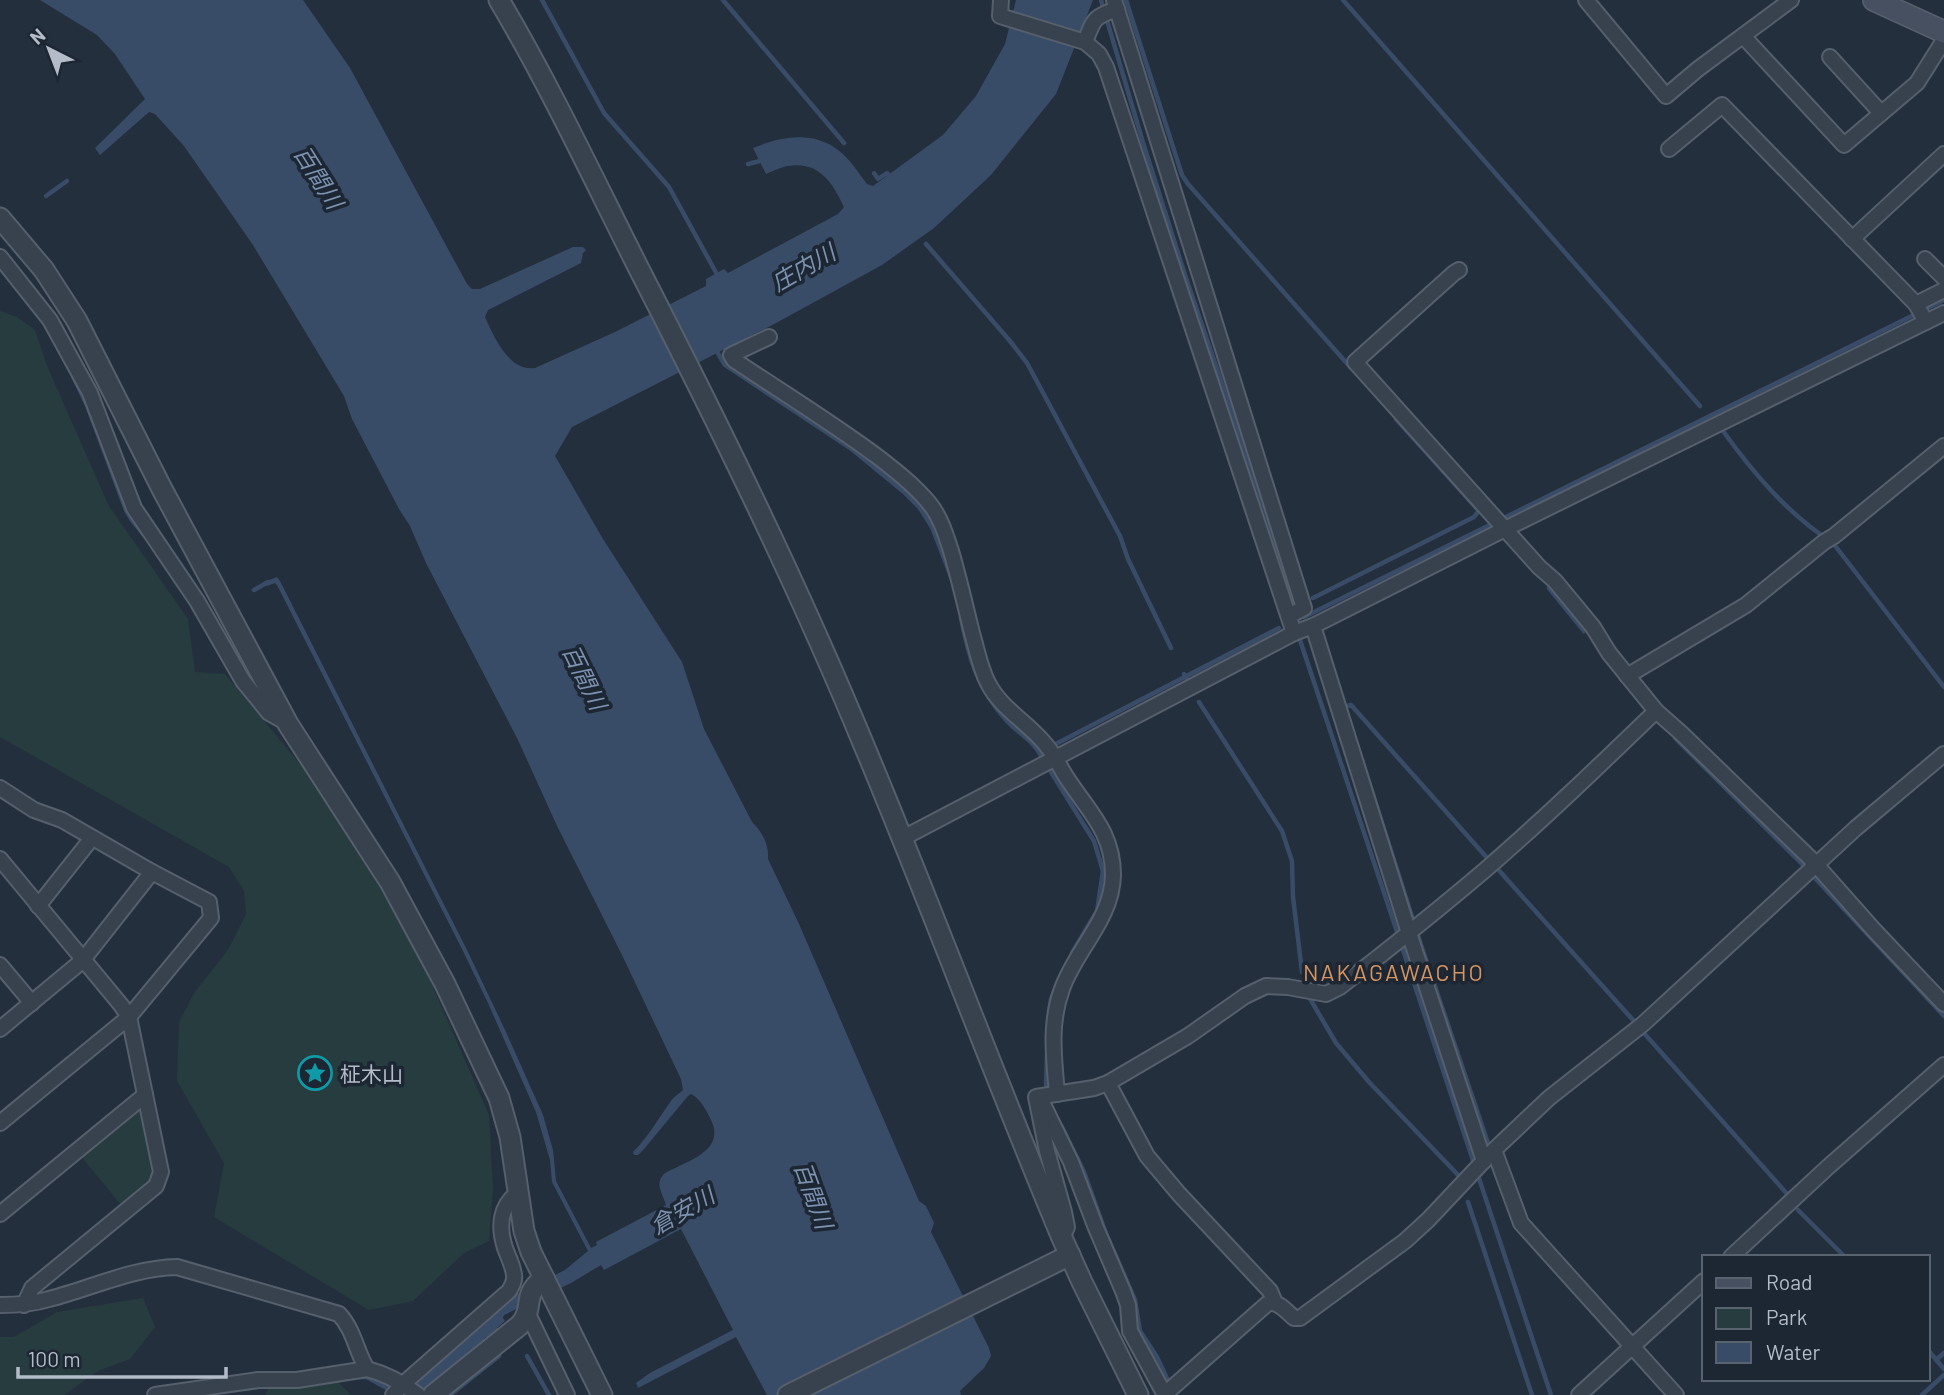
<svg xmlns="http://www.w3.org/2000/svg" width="1944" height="1395" viewBox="0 0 1944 1395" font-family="Barlow,'Noto Sans JP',sans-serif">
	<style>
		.green { fill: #263c3f }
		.water { fill: #394c67 }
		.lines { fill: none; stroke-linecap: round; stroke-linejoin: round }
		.stream { stroke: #394c67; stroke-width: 4.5 }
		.minor-casing { stroke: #565f6c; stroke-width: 18 }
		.tertiary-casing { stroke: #565f6c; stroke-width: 23 }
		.secondary-casing { stroke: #565f6c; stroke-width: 24 }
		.minor { stroke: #38414e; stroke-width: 14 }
		.tertiary { stroke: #38414e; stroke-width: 19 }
		.secondary { stroke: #465061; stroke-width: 21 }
		.labels { text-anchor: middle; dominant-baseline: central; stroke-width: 7; stroke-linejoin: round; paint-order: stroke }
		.poi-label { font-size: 21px; fill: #b4bcc9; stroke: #1d2633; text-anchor: start }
		.water-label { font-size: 23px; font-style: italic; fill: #7c92b1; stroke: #1d2633 }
		.neighbourhood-label { font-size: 23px; letter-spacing: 2px; fill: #d59563; stroke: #1d2633 }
	</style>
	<rect width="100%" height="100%" fill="#242f3e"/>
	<!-- green -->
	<g class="green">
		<polygon points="0,311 17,317 35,330 47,366 109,506 188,619 195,672 225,674 329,799 422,962 489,1115 493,1189 489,1241 464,1253 413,1301 369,1310 214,1217 224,1163 177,1081 179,1022 194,993 228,950 246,914 244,891 229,867 0,737"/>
		<polygon points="137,1110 143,1112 155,1172 151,1182 122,1206 80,1155"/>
		<polygon points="143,1298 155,1327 130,1359 98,1371 64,1395 0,1395 0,1337 14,1337 57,1312"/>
		<polygon points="338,1382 351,1395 265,1395 268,1389 296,1389"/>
	</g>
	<!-- water -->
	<path class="water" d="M 40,0 L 303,0 L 350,68 L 467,284 L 472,289 L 480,289 L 573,247 L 583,247 L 586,250 L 583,253 L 581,263 L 488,310 L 485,317 C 494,337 509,372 535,368 L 615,332 L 706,286 L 706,279 L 724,269 L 728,273 L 838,214 L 844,207 C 833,184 820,161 788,166 C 781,167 773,171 766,174 L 753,148 C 780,137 812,130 838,150 C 850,159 858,172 867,184 L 873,186 L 943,135 L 976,96 L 1005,44 L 1016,0 L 1093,0 L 1056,94 L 991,175 L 934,228 L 882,265 L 776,323 L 572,427 L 555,456 L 603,539 L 682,662 L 704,729 L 752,822 C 762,832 769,844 768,859 L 799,924 L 919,1201 L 926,1206 L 934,1223 L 931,1232 L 989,1348 L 991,1356 L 984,1368 L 960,1391 L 961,1395 L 767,1395 L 736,1337 L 638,1388 L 636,1383 L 650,1373 L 733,1330 L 681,1229 L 604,1270 L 601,1265 L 571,1283 L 504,1315 L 503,1318 L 505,1321 L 497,1328 L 499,1331 L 488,1340 L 486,1337 L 484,1339 L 486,1341 L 478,1349 L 475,1347 L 419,1395 L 400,1395 L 507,1299 L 565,1270 L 588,1251 L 552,1182 L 550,1160 L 536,1112 L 488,1003 L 463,951 L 277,585 L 275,583 L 267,586 L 264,582 L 277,577 L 280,581 L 467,950 L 506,1032 L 543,1115 L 553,1150 L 556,1181 L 591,1248 L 597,1245 L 596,1242 L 666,1205 C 662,1192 654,1183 665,1173 C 689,1160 729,1150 709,1116 C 705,1108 699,1098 691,1094 L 688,1096 L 644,1149 L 638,1155 L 634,1155 L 633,1152 C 648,1137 658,1119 671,1101 C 674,1096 679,1094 683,1090 L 681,1079 L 622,955 L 558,828 L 518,740 L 426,563 L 410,526 L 399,509 L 352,419 L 344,396 L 253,245 L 184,146 L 155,114 L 149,112 L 100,155 L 95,148 L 145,99 L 115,54 L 97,35 Z"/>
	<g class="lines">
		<!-- stream -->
		<g class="stream">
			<polyline points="542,0 604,113 669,187 719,278"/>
			<polyline points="723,0 844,143"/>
			<polyline points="1101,0 1144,146 1185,275 1270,525 1292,607"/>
			<polyline points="1126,0 1182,175 1188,184 1351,368"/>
			<polyline points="1343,0 1700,406"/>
			<polyline points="748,164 764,160"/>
			<polyline points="874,173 878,179 887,173 891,178"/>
			<polyline points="46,196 67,181"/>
			<polyline points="926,244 1010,341 1027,363 1120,536 1128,559 1171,648"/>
			<polyline points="716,350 725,365 853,450 904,492 920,508 932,527 952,579"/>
			<polyline points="73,376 87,405 126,510 132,520 145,536"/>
			<path d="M 1723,431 C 1754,474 1789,515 1833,543 L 1944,687"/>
			<polyline points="1549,588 1584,631"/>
			<polyline points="254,590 268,582"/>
			<polyline points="1313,598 1474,517 1479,511 1396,419"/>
			<polyline points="1304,617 1944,300"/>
			<path d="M 961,618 C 969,659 978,690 1007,721 C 1019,734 1033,740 1041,756"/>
			<polyline points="1300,640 1551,1395"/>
			<polyline points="1184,674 1188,681"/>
			<polyline points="1199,702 1282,831 1292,861 1293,897 1302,972"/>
			<polyline points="1344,707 1351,705 1489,860"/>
			<polyline points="1675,738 1804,866"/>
			<polyline points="1050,747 1279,628"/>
			<polyline points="1362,760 1422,948 1489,1146"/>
			<polyline points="1051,772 1094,841 1103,871 1097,911 1072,953"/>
			<polyline points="1496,867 1633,1020"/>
			<polyline points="1813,876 1944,1016"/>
			<polyline points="1309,997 1336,1043 1369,1082 1460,1177"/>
			<polyline points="1049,1011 1051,999 1056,986"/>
			<polyline points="1643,1032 1789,1196"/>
			<polyline points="1046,1086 1047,1055"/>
			<polyline points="1062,1127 1084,1172 1105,1231 1135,1300 1140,1331 1157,1357 1170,1385"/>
			<polyline points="1468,1202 1532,1395"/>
			<polyline points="1798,1210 1845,1257"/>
			<polyline points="1928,1350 1944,1369"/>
			<polyline points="527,1356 549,1395"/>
			<polyline points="1936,1360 1944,1353"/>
			<polyline points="359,1377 367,1377 392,1391"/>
			<polyline points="245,1389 264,1386"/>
			<polyline points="450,1395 499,1356"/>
			<polyline points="1922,1395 1944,1375"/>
		</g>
		<!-- minor casing -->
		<g class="minor-casing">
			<g id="minor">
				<polyline points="1001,0 1000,16 1085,42 1099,54 1106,67 1294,633"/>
				<polyline points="1114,0 1304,608 1289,616"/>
				<polyline points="1586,0 1666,96 1698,69 1791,0"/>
				<polyline points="1743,36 1844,145 1917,83 1944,40"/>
				<path d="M 1085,42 C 1094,19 1093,17 1117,9"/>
				<polyline points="1830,57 1881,113"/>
				<polyline points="1669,149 1722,105 1916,304 1926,322"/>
				<polyline points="1852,239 1944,154"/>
				<polyline points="0,257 50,320 90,393 134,508 197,601 243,681 269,713 287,723"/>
				<polyline points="1925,259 1944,278"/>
				<polyline points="1459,270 1454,273 1355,362 1539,567 1555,581 1593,627 1609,653 1656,711 1681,733 1811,859 1873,929 1944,1004"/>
				<polyline points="1916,304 1944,290"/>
				<path d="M 769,337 L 731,355 L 734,360 L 746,368 C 790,397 835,425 878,457 C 896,471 914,485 929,503 C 940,516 946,535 951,551 C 959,578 965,605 972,633 C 977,650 980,668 988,683 C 1001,709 1029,723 1046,745 C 1055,755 1061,770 1069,781 C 1090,813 1113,833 1113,875 C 1112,920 1076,949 1062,989 C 1049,1024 1054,1058 1057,1094"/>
				<polyline points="1313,626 1409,933 1484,1161"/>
				<polyline points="1627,676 1746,605 1824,542 1834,536 1944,446"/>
				<polyline points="0,788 34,810 62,820 152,872 209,902 211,918 129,1017 0,1123"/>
				<polyline points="903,838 1294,633 1313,626 1505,529 1944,313"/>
				<polyline points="0,859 121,1005 129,1017 161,1172 156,1186 32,1288 24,1305"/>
				<polyline points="38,906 92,838"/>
				<polyline points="0,965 32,1003"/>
				<polyline points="0,1029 82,961 152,872"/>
				<polyline points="1108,1083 1147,1156 1179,1194 1270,1291 1275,1303"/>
				<polyline points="1040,1098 1071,1162 1096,1228 1123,1291 1128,1305 1130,1331 1165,1395"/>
				<polyline points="1494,1150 1521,1223 1676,1395"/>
				<polyline points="0,1214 145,1095"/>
				<path d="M 1062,1238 L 1067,1227 L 1064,1212 L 1047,1151 L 1036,1097 L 1094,1088 L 1108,1083 L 1188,1036 L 1245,996 L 1266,986 L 1288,987 L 1326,994 L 1340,987 C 1389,949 1437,911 1485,870 C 1544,819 1600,765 1656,711"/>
				<polyline points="1731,1257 1828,1167 1944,1065"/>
				<path d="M 0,1305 C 17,1305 33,1304 49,1299 C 92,1288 132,1268 177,1267 L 339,1314 C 354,1330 356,1351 367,1369"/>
				<polyline points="528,1314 567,1395"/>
				<path d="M 1165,1394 L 1267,1304 C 1277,1299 1287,1312 1294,1318 L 1300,1318 L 1405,1241 L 1428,1220 L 1494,1150 L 1549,1098 L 1643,1024 L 1856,828 L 1944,754"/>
				<path d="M 155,1395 L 258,1380 L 297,1380 L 367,1369 C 386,1374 403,1383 418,1395"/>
				<path d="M 393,1395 L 403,1384 L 509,1291 C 512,1286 515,1281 514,1275 C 513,1266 508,1256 505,1248 C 498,1226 500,1205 519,1192"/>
				<polyline points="1579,1395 1704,1281"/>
			</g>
		</g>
		<!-- tertiary casing -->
		<g class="tertiary-casing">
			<g id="tertiary">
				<path d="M 499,0 C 550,86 593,178 638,267 C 718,423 796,581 863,743 C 932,907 993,1074 1062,1238 L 1082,1282 L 1138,1395"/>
				<polyline points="0,218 44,270 77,321 162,489 288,724 390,882 445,984 499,1098 510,1137 524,1231 531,1252 602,1395"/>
				<path d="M 433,1395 L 520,1325 C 536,1306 520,1297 544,1278"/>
				<polyline points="788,1395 1070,1255"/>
			</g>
		</g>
		<!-- secondary casing -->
		<g class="secondary-casing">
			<polyline id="secondary" points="1874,0 1944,32"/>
		</g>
		<!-- minor -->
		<use href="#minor" class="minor"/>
		<!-- tertiary -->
		<use href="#tertiary" class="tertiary"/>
		<!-- secondary -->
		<use href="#secondary" class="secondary"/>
	</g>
	<!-- icons -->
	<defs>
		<g id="sight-ring" transform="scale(1.75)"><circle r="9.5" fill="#1d2633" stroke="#0f9aa8" stroke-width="1.5"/><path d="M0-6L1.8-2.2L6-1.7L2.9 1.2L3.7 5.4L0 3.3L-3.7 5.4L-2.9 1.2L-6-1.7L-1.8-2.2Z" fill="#0f9aa8"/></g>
	</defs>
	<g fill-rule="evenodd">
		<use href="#sight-ring" x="315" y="1073"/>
	</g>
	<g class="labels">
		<!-- poi labels -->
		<g class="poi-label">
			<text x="340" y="1073">柾木山</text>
		</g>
		<!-- water labels -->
		<g class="water-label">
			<text transform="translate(319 177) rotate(58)">百間川</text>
			<text transform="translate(803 267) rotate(-30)">庄内川</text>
			<text transform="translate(585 677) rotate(64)">百間川</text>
			<text transform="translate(814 1195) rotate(70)">百間川</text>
			<text transform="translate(682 1210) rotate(-30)">倉安川</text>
		</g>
		<!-- neighbourhood labels -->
		<g class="neighbourhood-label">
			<text x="1394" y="972">NAKAGAWACHO</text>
		</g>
	</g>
	<!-- legend -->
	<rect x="1702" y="1255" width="228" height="126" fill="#1d2633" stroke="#59626f" stroke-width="2"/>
	<rect x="1716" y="1278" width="35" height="10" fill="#465061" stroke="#59626f" stroke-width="2"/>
	<text x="1766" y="1290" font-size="21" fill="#b4bcc9">Road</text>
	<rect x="1716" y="1308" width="35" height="21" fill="#263c3f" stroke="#59626f" stroke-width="2"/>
	<text x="1766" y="1325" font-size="21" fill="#b4bcc9">Park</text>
	<rect x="1716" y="1342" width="35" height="21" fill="#394c67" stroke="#59626f" stroke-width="2"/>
	<text x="1766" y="1360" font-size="21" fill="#b4bcc9">Water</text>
	<!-- north arrow -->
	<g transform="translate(49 49) rotate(318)" stroke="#1d2633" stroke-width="5" paint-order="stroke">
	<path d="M0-5L12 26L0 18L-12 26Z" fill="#b4bcc9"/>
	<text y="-10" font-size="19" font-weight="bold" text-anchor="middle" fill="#b4bcc9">N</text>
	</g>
	<!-- scale -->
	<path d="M18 1367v10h208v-10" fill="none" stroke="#b4bcc9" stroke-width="3.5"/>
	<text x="28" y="1367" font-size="21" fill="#b4bcc9" stroke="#1d2633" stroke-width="5" paint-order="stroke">100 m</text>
</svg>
